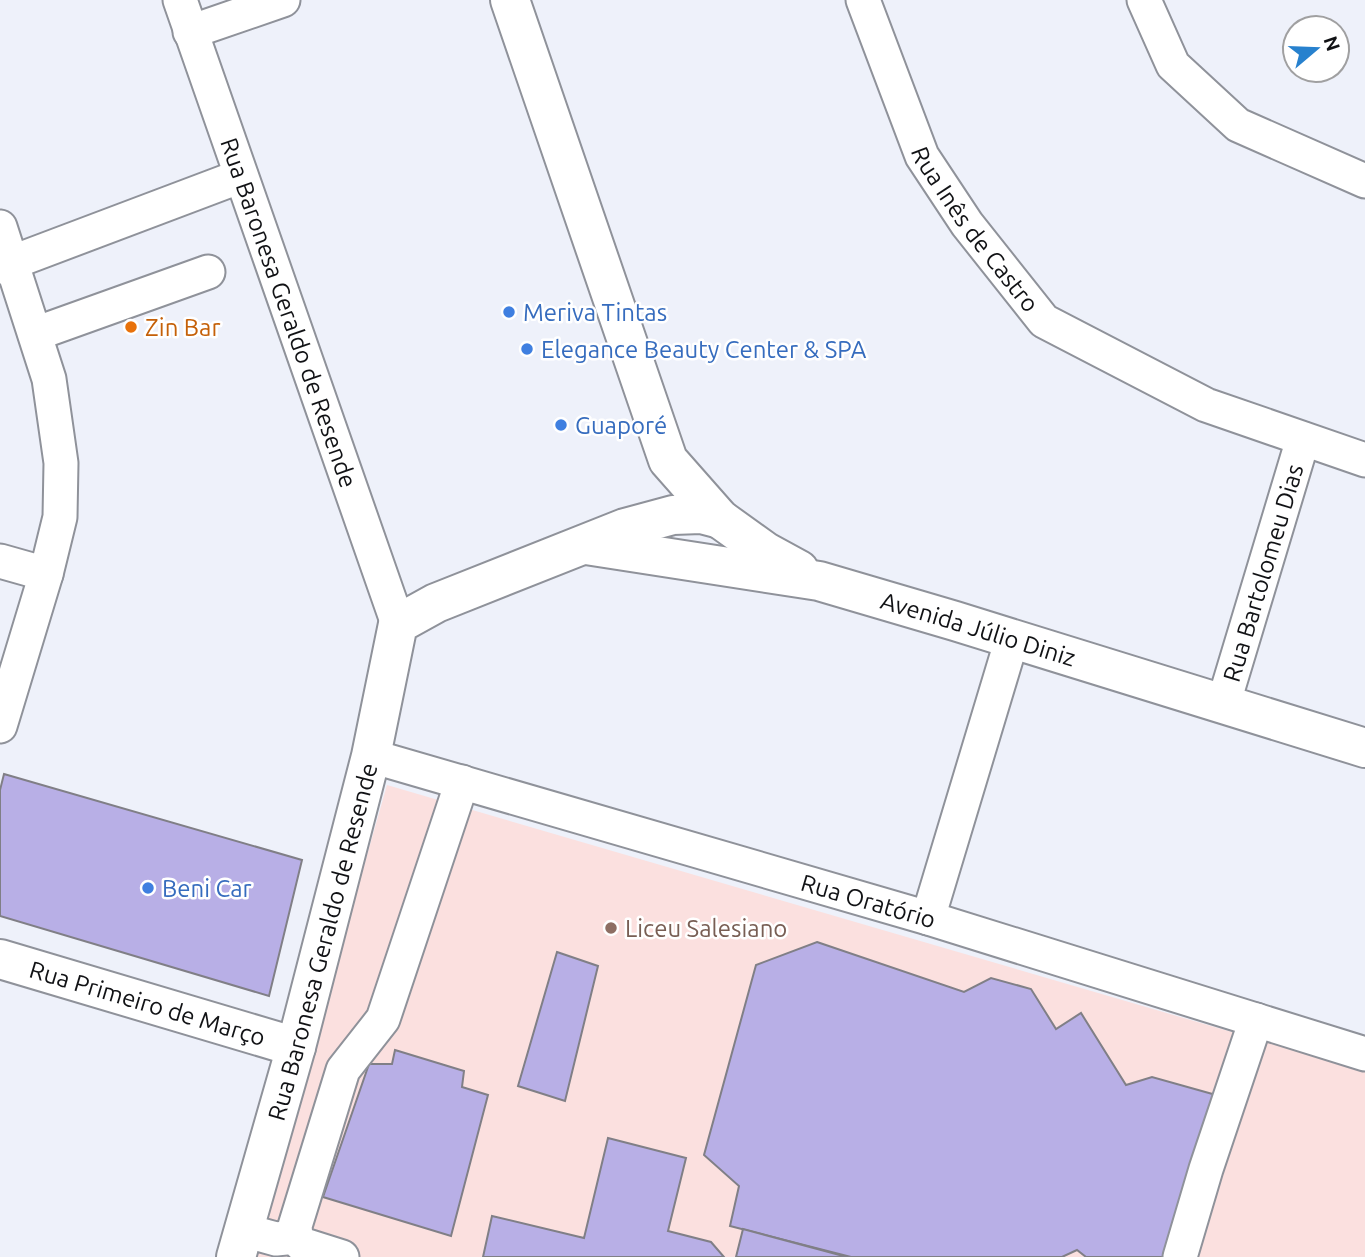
<svg xmlns="http://www.w3.org/2000/svg" width="1365" height="1257" viewBox="0 0 1365 1257" font-family="Ubuntu,sans-serif">
	<style>
		.education { fill: #fbe0df }
		.building { fill: #b8afe6; stroke: #807f86; stroke-width: 2 }
		.lines { fill: none; stroke-linecap: round; stroke-linejoin: round }
		.minor-casing { stroke: #8f929a; stroke-width: 37 }
		.major-casing { stroke: #8f929a; stroke-width: 42 }
		.minor { stroke: #fff; stroke-width: 33 }
		.major { stroke: #fff; stroke-width: 38 }
		.shop-dot { fill: #3f7fe0; stroke: #fff; stroke-width: 2.5 }
		.food-dot { fill: #e8710a; stroke: #fff; stroke-width: 2.5 }
		.education-dot { fill: #8d6e63; stroke: #fff; stroke-width: 2.5 }
		.labels { text-anchor: middle; dominant-baseline: central; stroke-width: 5; stroke-linejoin: round; paint-order: stroke }
		.street-label { font-size: 24px; fill: #111215; stroke: #fff }
		.shop-label { font-size: 24px; fill: #366cbe; stroke: #fff; text-anchor: start }
		.food-label { font-size: 24px; fill: #c56008; stroke: #fff; text-anchor: start }
		.education-label { font-size: 24px; fill: #785e54; stroke: #fff; text-anchor: start }
	</style>
	<rect width="100%" height="100%" fill="#eef1fa"/>
	<!-- education -->
	<polygon class="education" points="387,785 1365,1071 1365,1257 253,1257"/>
	<!-- building -->
	<g class="building">
		<polygon points="4,774 302,860 269,996 0,916 0,790"/>
		<polygon points="817,942 964,992 991,978 1031,989 1056,1029 1081,1013 1126,1085 1152,1077 1216,1095 1173,1257 1086,1257 1077,1250 1062,1257 851,1257 730,1226 739,1186 704,1155 756,965"/>
		<polygon points="557,952 598,966 565,1101 518,1086"/>
		<polygon points="395,1050 464,1071 462,1087 488,1095 451,1236 323,1197 369,1064 392,1064"/>
		<polygon points="608,1138 686,1158 668,1231 711,1242 724,1257 483,1257 492,1216 584,1238"/>
		<polygon points="743,1229 847,1257 736,1257"/>
	</g>
	<g class="lines">
		<!-- minor casing -->
		<g class="minor-casing">
			<g id="minor">
				<path id="s1" d="M 180,0 L 398,624"/>
				<path id="s2" d="M 863,0 L 922,156 L 967,224 L 1044,321 L 1206,405 L 1365,460"/>
				<polyline points="1144,0 1173,65 1238,125 1365,181"/>
				<polyline points="190,32 283,0"/>
				<polyline points="0,227 49,379 61,463 60,517 46,574 0,726"/>
				<polyline points="0,267 241,176"/>
				<polyline points="35,334 208,272"/>
				<polyline points="0,561 46,574"/>
				<path id="s3" d="M 1223,705 L 1303,439"/>
				<path id="s4" d="M 371,756 L 928,918 L 1365,1054"/>
				<polyline points="928,918 1012,639"/>
				<polyline points="243,1230 276,1239 296,1237"/>
				<polyline points="342,1257 301,1244 296,1237 295,1226 343,1070 383,1019 462,782"/>
				<polyline points="1180,1257 1206,1169 1256,1020"/>
			</g>
		</g>
		<!-- major casing -->
		<g class="major-casing">
			<g id="major">
				<polyline points="510,0 668,460 720,519 766,552 799,570"/>
				<path id="s5" d="M 586,545 L 819,581 L 955,621 L 1365,748"/>
				<path id="s6" d="M 0,959 L 296,1047"/>
				<path id="s7" d="M 236,1257 L 296,1047 L 371,756 L 398,624 L 436,603 L 625,528 L 673,515 L 701,514 L 720,519"/>
			</g>
		</g>
		<!-- minor -->
		<use href="#minor" class="minor"/>
		<!-- major -->
		<use href="#major" class="major"/>
	</g>
	<!-- markers -->
	<g class="shop-dot">
		<circle cx="509" cy="312" r="7"/>
		<circle cx="527" cy="349" r="7"/>
		<circle cx="561" cy="425" r="7"/>
		<circle cx="148" cy="888" r="7"/>
	</g>
	<circle class="food-dot" cx="131" cy="327" r="7"/>
	<circle class="education-dot" cx="611" cy="928" r="7"/>
	<g class="labels">
		<!-- street labels -->
		<g class="street-label">
			<text stroke="none"><textPath href="#s2" startOffset="257">Rua Inês de Castro</textPath></text>
			<text stroke="none"><textPath href="#s1" startOffset="331">Rua Baronesa Geraldo de Resende</textPath></text>
			<text stroke="none"><textPath href="#s3" startOffset="138">Rua Bartolomeu Dias</textPath></text>
			<text stroke="none"><textPath href="#s5" startOffset="402">Avenida Júlio Diniz</textPath></text>
			<text stroke="none"><textPath href="#s4" startOffset="518">Rua Oratório</textPath></text>
			<text stroke="none"><textPath href="#s7" startOffset="327">Rua Baronesa Geraldo de Resende</textPath></text>
			<text stroke="none"><textPath href="#s6" startOffset="154">Rua Primeiro de Março</textPath></text>
		</g>
		<!-- shop labels -->
		<g class="shop-label">
			<text x="523" y="312">Meriva Tintas</text>
			<text x="541" y="349">Elegance Beauty Center &amp; SPA</text>
			<text x="575" y="425">Guaporé</text>
			<text x="162" y="888">Beni Car</text>
		</g>
		<!-- food labels -->
		<g class="food-label">
			<text x="145" y="327">Zin Bar</text>
		</g>
		<!-- education labels -->
		<g class="education-label">
			<text x="625" y="928">Liceu Salesiano</text>
		</g>
	</g>
	<!-- north arrow -->
	<g transform="translate(1316 49) rotate(71)"><circle r="33" fill="#ffffff" stroke="#a0a0a1" stroke-width="2"/>
	<path d="M0-5L12 26L0 18L-12 26Z" fill="#2781ce"/>
	<text y="-10" font-size="19" font-weight="bold" text-anchor="middle" fill="#111215">N</text>
	</g>
</svg>
